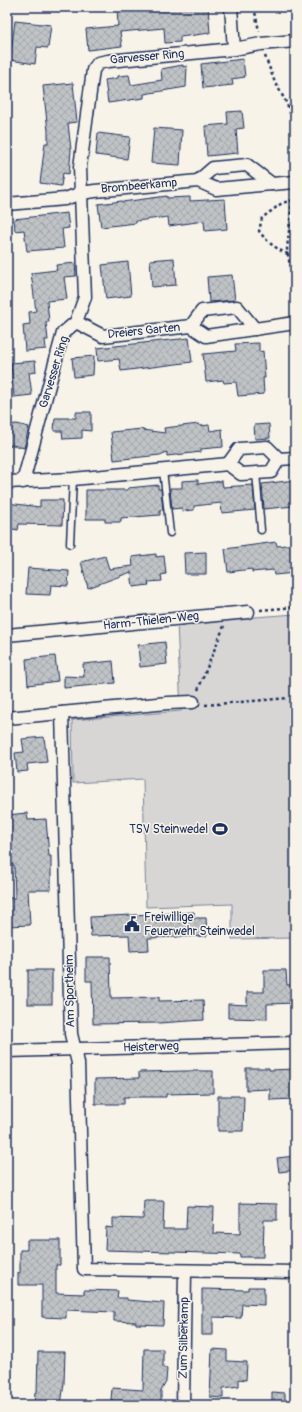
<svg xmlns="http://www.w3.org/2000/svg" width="302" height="1412" viewBox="0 0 302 1412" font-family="Pangolin,sans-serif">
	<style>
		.grass { fill: #d7d6d4; stroke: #798299 }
		.building { fill: url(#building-cross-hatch); stroke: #1b2f5e }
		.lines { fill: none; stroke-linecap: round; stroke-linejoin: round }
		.service-casing { stroke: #1b2f5e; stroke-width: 9 }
		.minor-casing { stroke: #1b2f5e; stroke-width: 15 }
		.path { stroke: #1b2f5e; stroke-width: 2.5; stroke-dasharray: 3 3; stroke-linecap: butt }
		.service { stroke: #f7f3e8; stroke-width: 6 }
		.minor { stroke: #f7f3e8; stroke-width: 12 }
		.labels { text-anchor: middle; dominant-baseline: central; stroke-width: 3; stroke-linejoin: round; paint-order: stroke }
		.street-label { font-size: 12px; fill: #1b2f5e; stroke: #f7f3e8 }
		.poi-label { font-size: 12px; fill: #1b2f5e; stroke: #f7f3e8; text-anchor: end }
	</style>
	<defs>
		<pattern id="building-cross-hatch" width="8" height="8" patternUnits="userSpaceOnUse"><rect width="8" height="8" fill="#c0c3c5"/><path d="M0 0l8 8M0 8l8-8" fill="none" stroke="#a4a8ac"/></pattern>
	</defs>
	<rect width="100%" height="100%" fill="#f7f3e8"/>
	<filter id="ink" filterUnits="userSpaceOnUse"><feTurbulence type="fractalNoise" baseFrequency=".025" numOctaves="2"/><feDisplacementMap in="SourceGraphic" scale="8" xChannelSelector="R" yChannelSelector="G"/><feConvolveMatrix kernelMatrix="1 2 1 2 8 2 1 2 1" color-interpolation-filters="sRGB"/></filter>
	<g filter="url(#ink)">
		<!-- grass -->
		<polygon class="grass" points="295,614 295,938 232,939 232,904 146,907 143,779 73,783 72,720 181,711 177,623"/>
		<!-- building -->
		<g class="building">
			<polygon points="117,7 208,7 210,33 180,37 180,42 165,43 164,28 120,32 122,46 88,50 86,29 118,26"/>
			<polygon points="15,21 51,25 48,48 37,47 35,64 10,60"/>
			<polygon points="243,59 245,77 232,79 233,85 203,88 201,64"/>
			<polygon points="183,65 183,67 187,66 186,87 144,94 144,98 108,103 105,80 118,78 118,76 129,75 131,85 162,80 161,69"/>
			<polygon points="73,83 77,122 68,123 71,150 69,174 63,173 61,186 40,183 45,143 48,143 48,131 43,86"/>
			<polygon points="242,111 244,128 236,129 238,153 207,156 205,126 228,124 227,112"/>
			<polygon points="154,128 182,130 180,165 151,163"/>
			<polygon points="98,133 130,137 127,159 96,155"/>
			<polygon points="167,196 167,198 190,197 190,201 225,199 227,229 205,231 204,221 169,226 168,217 136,221 136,223 101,227 98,204 122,201 122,202"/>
			<polygon points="67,213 69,228 62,229 64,248 27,251 24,230 15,231 14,219"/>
			<polygon points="174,258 176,285 152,287 150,260"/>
			<polygon points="128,262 131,296 106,299 102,265"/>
			<polygon points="75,263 76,276 64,277 67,299 47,301 49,322 46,322 48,340 45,340 46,349 25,351 23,325 30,324 29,312 36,311 31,273 57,270 56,265"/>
			<polygon points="232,275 235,300 209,302 207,277"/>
			<polygon points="189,338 192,362 121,371 119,359 98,361 97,348"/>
			<polygon points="259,343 259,352 263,351 265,378 263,378 264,394 238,396 236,382 224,383 223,380 206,382 203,354 236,351 235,344"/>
			<polygon points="94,356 93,375 74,377 72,358"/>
			<polygon points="35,361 36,372 29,373 32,395 14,397 11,363"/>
			<polygon points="76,412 91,412 91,431 82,430 82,438 63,439 62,431 54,431 55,418 76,418"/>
			<polygon points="17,424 29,427 24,448 13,445 7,446 7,425"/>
			<polygon points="199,424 200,426 209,425 210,431 222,429 223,447 201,449 201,452 167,456 167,452 160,455 114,460 111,432 142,429 142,430 165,433 164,428"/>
			<polygon points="269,424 270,438 255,439 254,425"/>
			<polygon points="198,480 198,484 222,481 223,487 253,485 255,510 222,513 221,503 194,506 194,510 182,511 182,508 172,509 170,488 182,488 182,481"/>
			<polygon points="295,480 295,492 293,492 294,506 264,509 262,484"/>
			<polygon points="158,485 158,489 161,489 163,510 160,510 160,515 121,518 121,522 105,522 105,519 86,519 86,490 128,490 128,488"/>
			<polygon points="40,500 63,500 62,525 19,524 18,530 7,528 7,503 40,507"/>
			<polygon points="276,542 277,546 295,544 295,573 274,575 273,570 252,572 252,569 228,572 225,549"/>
			<polygon points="206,552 206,574 185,574 184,553"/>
			<polygon points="156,554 156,557 164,556 166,574 161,575 162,581 148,582 149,585 133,587 131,572 88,588 81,562 105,556 109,569 133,566 132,557"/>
			<polygon points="28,568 69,571 68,586 51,585 50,595 26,594"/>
			<polygon points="165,642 167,664 140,667 138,645"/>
			<polygon points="55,656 58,681 28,685 26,659"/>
			<polygon points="113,661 115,683 64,688 64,676 84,677 83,664"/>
			<polygon points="44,737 47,762 27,764 28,771 17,772 15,753 24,752 22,739"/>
			<polygon points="27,813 28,820 46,819 49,856 51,856 51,890 28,890 30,925 7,926 7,898 15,898 14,865 7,865 7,815"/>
			<polygon points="194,912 194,918 206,918 207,936 148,938 149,950 130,951 129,935 91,936 90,917"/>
			<polygon points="86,957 110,957 111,998 159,997 159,1001 203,1000 204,1020 159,1023 93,1024 92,981 86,981"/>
			<rect x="28" y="970" width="24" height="34"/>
			<polygon points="264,970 286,970 287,985 295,985 295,1003 267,1004 267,1019 228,1018 228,1004 247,1005 247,992 264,992"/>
			<polygon points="246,1068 269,1068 269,1070 295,1069 295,1099 270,1100 270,1089 246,1090"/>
			<polygon points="186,1071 213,1071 213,1093 166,1094 166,1097 124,1097 124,1104 95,1104 95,1079 139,1078 139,1072"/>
			<polygon points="218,1096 244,1096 243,1131 218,1131"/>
			<polygon points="295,1156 295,1170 279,1172 277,1158"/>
			<polygon points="144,1201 164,1201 163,1229 186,1229 187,1206 214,1207 213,1233 240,1234 240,1203 277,1204 277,1220 264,1220 263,1257 240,1257 240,1254 105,1250 106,1227 113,1228 113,1218 143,1219"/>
			<polygon points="27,1240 60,1240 60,1265 56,1265 56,1293 84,1294 84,1290 118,1291 117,1298 127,1298 127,1300 164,1303 163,1325 136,1324 136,1322 114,1321 114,1312 66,1310 66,1318 42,1317 42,1285 18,1285 18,1273 20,1273 20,1250 27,1250"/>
			<polygon points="248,1287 264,1287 264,1305 242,1304 241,1318 213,1317 213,1335 202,1335 202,1289 248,1290"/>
			<polygon points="144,1349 163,1349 163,1368 167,1368 166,1382 161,1391 161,1405 143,1405 144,1403 111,1400 112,1388 143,1390"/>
			<polygon points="212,1349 227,1350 227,1361 247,1362 246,1380 239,1379 239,1386 223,1388 223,1398 210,1397"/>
			<polygon points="38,1352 65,1352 64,1383 61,1405 34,1405 35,1392 37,1392"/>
			<polygon points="272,1392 285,1393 285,1404 272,1403"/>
		</g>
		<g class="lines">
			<!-- service casing -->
			<g class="service-casing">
				<g id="service">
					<polyline points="163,470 170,533"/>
					<polyline points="256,473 261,530"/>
					<polyline points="70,544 73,479"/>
				</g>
			</g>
			<!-- minor casing -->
			<g class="minor-casing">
				<g id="minor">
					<polyline points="231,7 234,49"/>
					<polyline points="198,181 213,168 247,165 272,184"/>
					<polyline points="7,204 65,199 81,193 95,191 198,181 216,189 295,182"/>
					<polyline points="76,322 103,336 191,326 206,336 295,323"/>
					<polyline points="191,326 202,311 237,307 255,329"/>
					<polyline points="228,464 239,449 267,447 279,459"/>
					<polyline points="7,482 73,479 228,464 241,474 271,472 279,459 295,458"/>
					<polyline points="23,482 63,333 76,322 85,297 80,167 93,70 98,63 108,61 234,49 261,44 295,41"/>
					<polyline points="7,635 248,612"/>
					<polyline points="62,713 71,1034 78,1063 84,1269 295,1272"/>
					<polyline points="7,718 168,703 193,702"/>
					<polyline points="7,1051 295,1043"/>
					<polyline points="183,1405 185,1271"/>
				</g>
			</g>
			<!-- path -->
			<g class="path">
				<polyline points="254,7 259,31"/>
				<polyline points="265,56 274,80 287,104 295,127"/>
				<polyline points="293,194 287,249 295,294"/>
				<path d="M 288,254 C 276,249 267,242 259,231 L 262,218 L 282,203 L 293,200"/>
				<polyline points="260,610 295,607"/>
				<polyline points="198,690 224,626"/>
				<polyline points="205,705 288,698"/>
			</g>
			<!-- service -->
			<use href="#service" class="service"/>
			<!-- minor -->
			<use href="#minor" class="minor"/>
		</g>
	</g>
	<!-- icons -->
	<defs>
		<g id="stadium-bare" transform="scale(1.2)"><path d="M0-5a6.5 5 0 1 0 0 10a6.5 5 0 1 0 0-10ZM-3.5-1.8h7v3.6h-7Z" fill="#1b2f5e" stroke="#f7f3e8" stroke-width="2.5" paint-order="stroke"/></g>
		<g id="civic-bare" transform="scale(1.2)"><path d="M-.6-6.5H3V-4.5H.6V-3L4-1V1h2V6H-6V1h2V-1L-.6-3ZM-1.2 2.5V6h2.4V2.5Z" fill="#1b2f5e" stroke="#f7f3e8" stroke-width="2.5" paint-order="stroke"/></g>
	</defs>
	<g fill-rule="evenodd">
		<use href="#stadium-bare" x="220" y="829"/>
		<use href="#civic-bare" x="132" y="924"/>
	</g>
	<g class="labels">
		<!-- street labels -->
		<g class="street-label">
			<text transform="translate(147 57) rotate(-5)">Garvesser Ring</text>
			<text transform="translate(139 186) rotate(-5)">Brombeerkamp</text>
			<text transform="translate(144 331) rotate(-6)">Dreiers Garten</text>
			<text transform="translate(54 372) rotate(-73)">Garvesser Ring</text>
			<text transform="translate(151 621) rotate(-6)">Harm-Thielen-Weg</text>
			<text transform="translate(70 991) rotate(-91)">Am Sportheim</text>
			<text transform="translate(151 1047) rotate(-2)">Heisterweg</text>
			<text transform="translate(184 1338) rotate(-89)">Zum Silberkamp</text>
		</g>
		<!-- poi labels -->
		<g class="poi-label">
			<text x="208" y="829">TSV Steinwedel</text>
			<text x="144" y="917" text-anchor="start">Freiwillige<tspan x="144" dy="14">Feuerwehr Steinwedel</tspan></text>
		</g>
	</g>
	<!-- margin -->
	<rect width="302" height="1412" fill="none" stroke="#f7f3e8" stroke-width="24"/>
	<rect x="12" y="12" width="278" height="1388" fill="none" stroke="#1b2f5e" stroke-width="1.5" filter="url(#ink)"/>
</svg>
